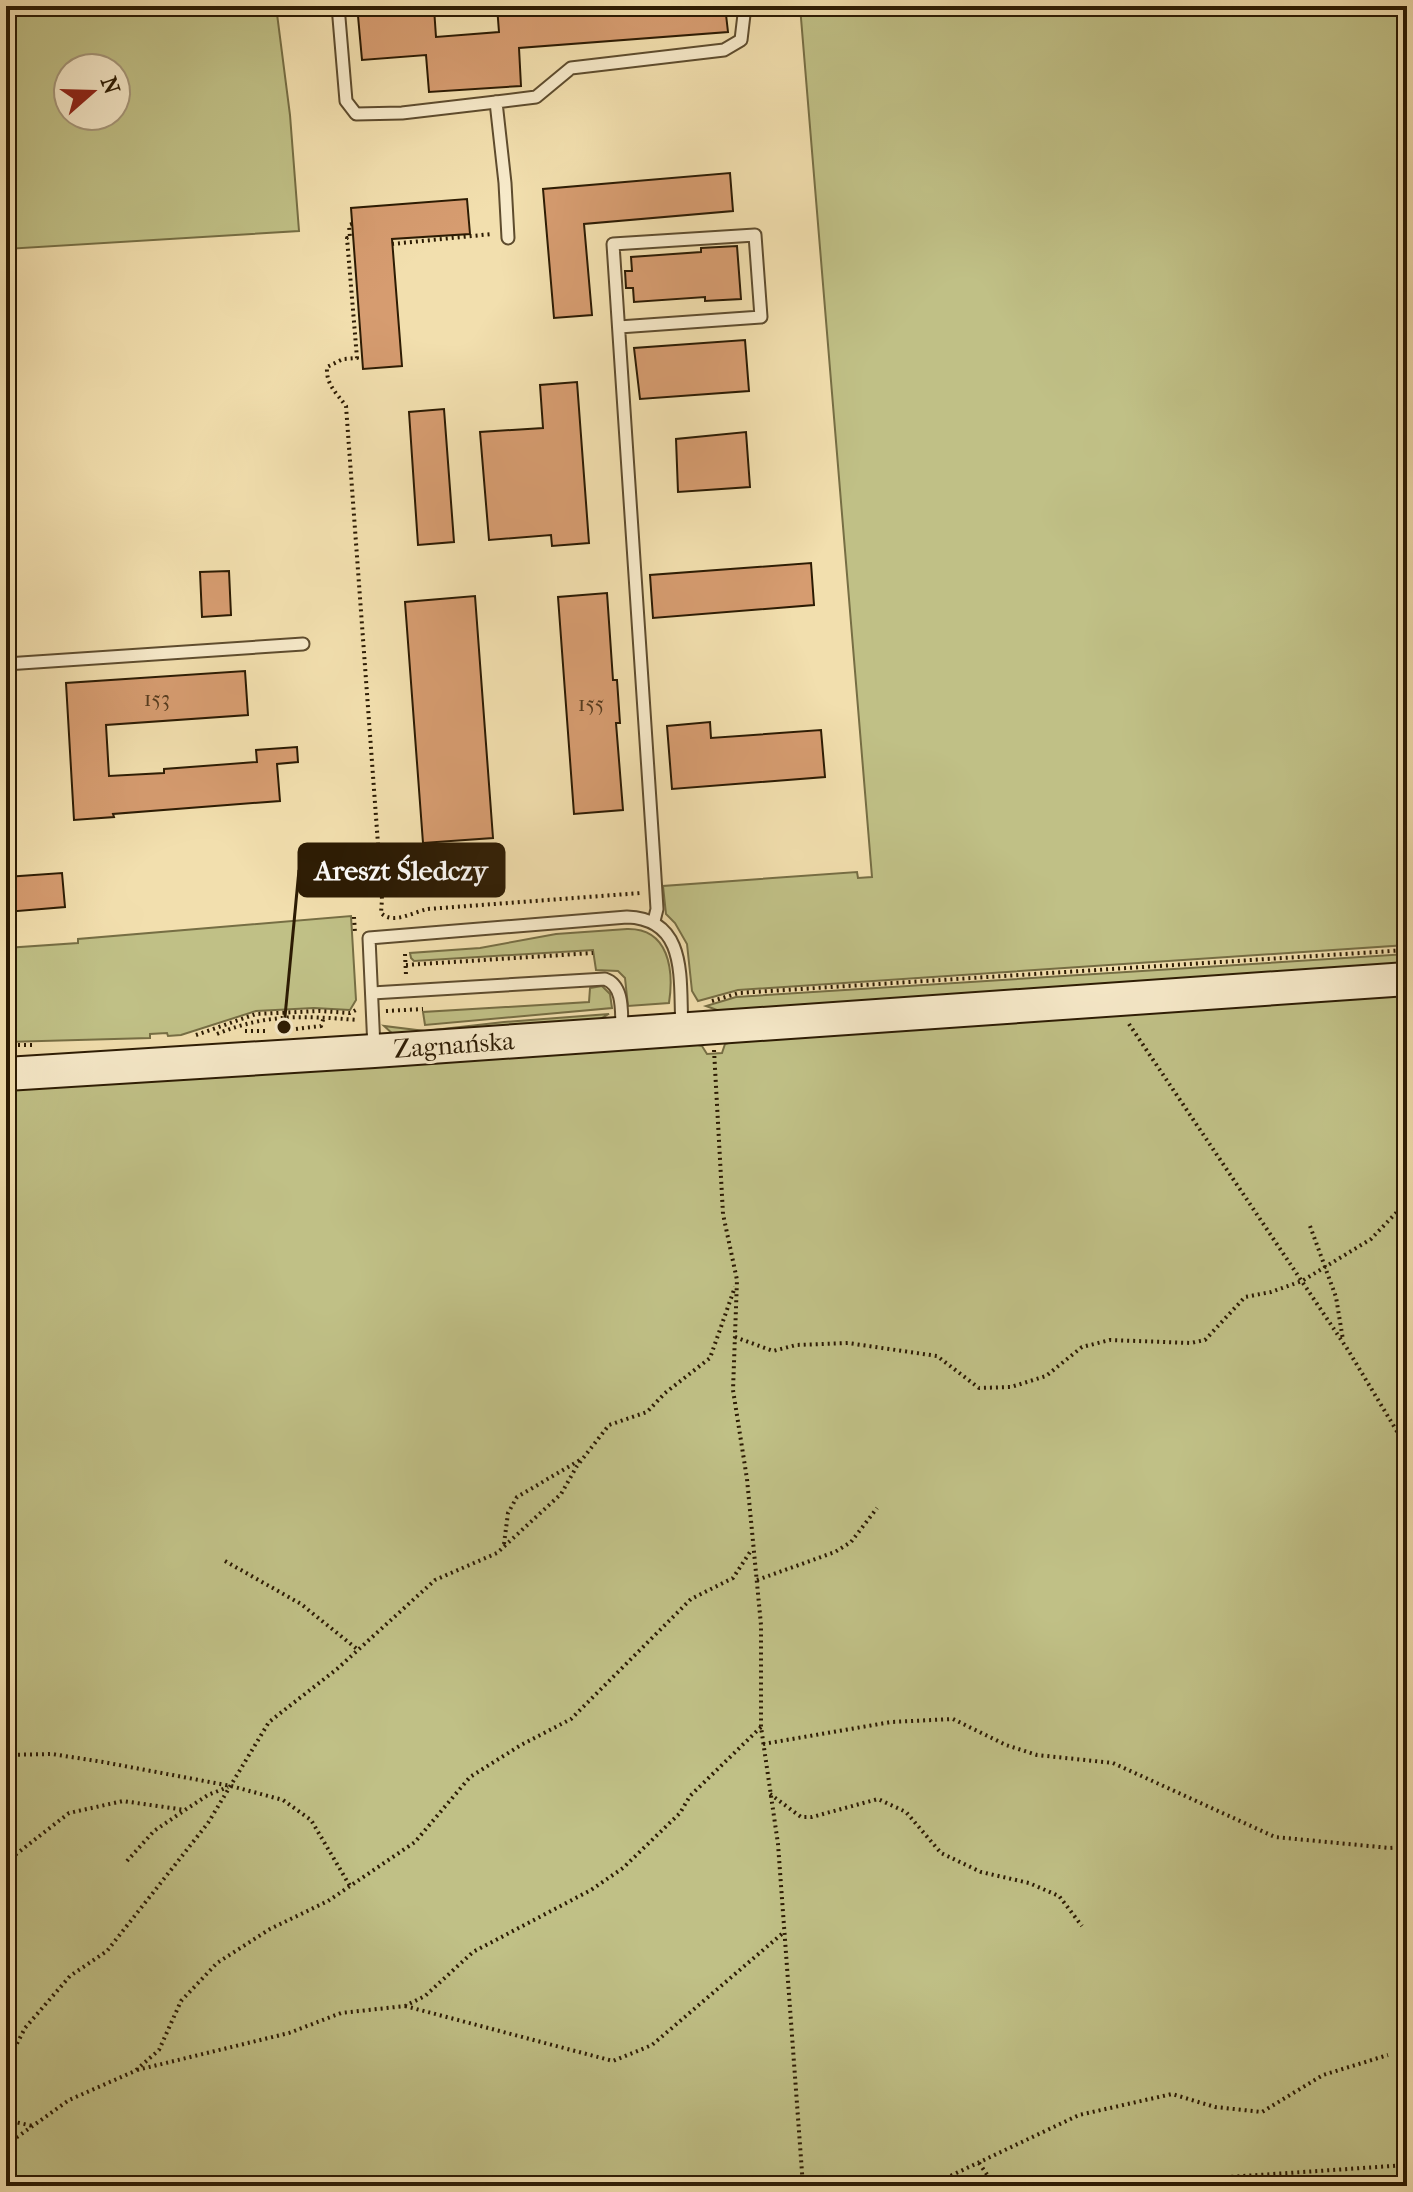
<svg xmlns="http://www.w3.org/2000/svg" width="1413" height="2192" viewBox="0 0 1413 2192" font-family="'IM FELL French Canon',serif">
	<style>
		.green { fill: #c0c086; stroke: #766e44; stroke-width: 2; fill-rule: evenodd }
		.building { fill: #d69c70; stroke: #2c1b03; stroke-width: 2 }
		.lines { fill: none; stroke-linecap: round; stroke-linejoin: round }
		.lane-casing { stroke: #5e4c2e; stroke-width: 15 }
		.secondary-casing { stroke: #2c1b03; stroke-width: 36 }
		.path { stroke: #2c1b03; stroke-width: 4; stroke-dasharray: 2 4; stroke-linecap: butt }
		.lane { stroke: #f7eaca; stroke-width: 11 }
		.secondary { stroke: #f7eaca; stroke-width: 32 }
		.labels { text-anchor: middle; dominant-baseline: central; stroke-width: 6; stroke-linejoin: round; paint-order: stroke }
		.number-label { font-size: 22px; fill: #563b1e }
		.street-label { font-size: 26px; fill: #2c1b03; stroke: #f7eaca }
		.leader { fill: none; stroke: #2c1b03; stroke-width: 3 }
		.callout-dot { fill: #2c1b03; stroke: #f7eaca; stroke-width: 3 }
		.callout { fill: #2c1b03; stroke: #2c1b03; stroke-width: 3 }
		.callout-label { font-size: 28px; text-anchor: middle; font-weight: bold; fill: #fff }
	</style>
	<rect width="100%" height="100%" fill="#f2dfae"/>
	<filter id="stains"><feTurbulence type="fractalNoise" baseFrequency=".0025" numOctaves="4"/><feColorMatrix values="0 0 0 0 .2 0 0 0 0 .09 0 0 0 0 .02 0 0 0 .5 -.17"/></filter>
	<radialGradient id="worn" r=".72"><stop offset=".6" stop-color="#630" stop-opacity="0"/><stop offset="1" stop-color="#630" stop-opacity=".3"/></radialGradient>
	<!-- green -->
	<g class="green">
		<path d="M 6,6 L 276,6 L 290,115 L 299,231 L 6,249 ZM 68,68 L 116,68 L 116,116 L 68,116 Z"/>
		<polygon points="800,6 1407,6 1407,945 738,990 698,1001 692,991 687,944 675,923 666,914 663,886 857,872 858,878 872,877"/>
		<polygon points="351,916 356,1000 350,1010 314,1008 256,1011 181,1035 168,1036 167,1033 150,1034 150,1038 6,1042 6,948 78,943 78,939"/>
		<path d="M 627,929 C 669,928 674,970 669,1003 L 628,1006 L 625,978 L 618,971 L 596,970 L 593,950 L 414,961 L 411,958 L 410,953 L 480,948 L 556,934 Z"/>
		<polygon points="1407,954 1407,970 805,1009 717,1010 706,1006 736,997"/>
		<polygon points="602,986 610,994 612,1008 425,1025 423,1012 589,1002 590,988"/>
		<polygon points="1407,988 1407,2186 6,2186 6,1088 694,1044 702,1046 707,1054 722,1053 725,1044 736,1041"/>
		<path d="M 609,1014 L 600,1019 C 531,1023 463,1032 394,1035 L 384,1026 L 425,1031 L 504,1022 Z"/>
	</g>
	<!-- building -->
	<g class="building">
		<polygon points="497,6 725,6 728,32 519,48 521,86 429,92 426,55 362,60 358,16 434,8 436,37 499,32"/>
		<polygon points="730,173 733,211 584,224 592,315 554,318 543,189"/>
		<polygon points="467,199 470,234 392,239 402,366 363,369 351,208"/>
		<polygon points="737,246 741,299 705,301 705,297 634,302 633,288 626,288 625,271 632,271 631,257 701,252 701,248"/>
		<polygon points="745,340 749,391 640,399 634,348"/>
		<polygon points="577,382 589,543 552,546 551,535 489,540 480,432 543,428 540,385"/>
		<polygon points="444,409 454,542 418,545 409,412"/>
		<polygon points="746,432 750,487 678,492 676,439"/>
		<polygon points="811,563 814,605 653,618 650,575"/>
		<polygon points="229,571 231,615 202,617 200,572"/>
		<polygon points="607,593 613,680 617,680 620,723 616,723 623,810 574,814 558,597"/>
		<polygon points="475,596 493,838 423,843 405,602"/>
		<polygon points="245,671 248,715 106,725 109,776 164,773 164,769 257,762 256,750 297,747 298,762 277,764 280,801 113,814 114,817 74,820 66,683"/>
		<polygon points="710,722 711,738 821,730 825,777 672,789 667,726"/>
		<polygon points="62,873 65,907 6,912 6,877"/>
	</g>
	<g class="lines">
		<!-- lane casing -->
		<g class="lane-casing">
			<g id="lane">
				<polyline points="338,6 346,101 356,114 402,113 496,102"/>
				<polyline points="508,238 505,183 496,102 536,97 571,68 724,50 741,40 745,6"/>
				<polyline points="619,327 761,317 755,235 613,244 654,861 657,909 654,921"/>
				<polyline points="6,664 303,644"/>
				<path d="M 372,993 L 605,979 C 625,986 621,1014 622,1032"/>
				<path d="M 374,1048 L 369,938 L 627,917 C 689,919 679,981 682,1027"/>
			</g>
		</g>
		<!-- secondary casing -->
		<g class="secondary-casing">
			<polyline id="secondary" points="6,1074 374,1051 1407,979"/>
		</g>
		<!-- path -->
		<g class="path">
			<path d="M 352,224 L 349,225 L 350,238 L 347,238 L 357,358 L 343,359 L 327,367 C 326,385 336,392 346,406 L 382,899 L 381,913 C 393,925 413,912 428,909 L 641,893"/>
			<polyline points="392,244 492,234"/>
			<polyline points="354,917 355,933"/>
			<polyline points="405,954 406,975"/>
			<polyline points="406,965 593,953"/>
			<polyline points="712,1001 739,993 1407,950"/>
			<polyline points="386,1011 423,1009"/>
			<polyline points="1129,1024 1348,1350 1407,1448"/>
			<polyline points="296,1029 321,1026 324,1017"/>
			<polyline points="245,1031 268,1031"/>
			<path d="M 217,1034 C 268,1013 304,1016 358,1020"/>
			<polyline points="196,1035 256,1014 319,1011 350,1013 358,1009"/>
			<polyline points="6,1045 32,1045"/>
			<polyline points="714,1050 723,1214 737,1280 733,1390 747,1479 761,1625 761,1727 778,1844 803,2186"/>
			<polyline points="1310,1226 1336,1297 1343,1340"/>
			<polyline points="735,1337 773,1351 796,1345 848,1343 937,1356 979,1388 1011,1387 1046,1376 1082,1347 1110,1340 1191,1343 1205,1340 1245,1297 1271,1292 1302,1281 1371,1239 1396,1213 1407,1195"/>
			<polyline points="504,1544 508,1513 517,1497 580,1460"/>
			<polyline points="225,1561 301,1604 357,1649"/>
			<polyline points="757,1580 835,1552 851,1542 877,1508"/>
			<polyline points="763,1744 891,1722 953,1719 1006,1745 1037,1755 1113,1763 1275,1837 1390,1848 1407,1847"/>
			<polyline points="6,1755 52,1754 103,1762 231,1786 283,1800 311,1820 350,1886"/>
			<polyline points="770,1794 801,1817 812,1817 878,1799 906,1812 941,1853 981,1872 1029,1883 1059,1896 1082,1926"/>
			<polyline points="127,1861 154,1831 185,1810"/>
			<polyline points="6,1862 69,1813 123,1801 185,1810 208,1795 228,1787"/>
			<polyline points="405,2006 613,2061 652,2045 783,1933"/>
			<polyline points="6,2065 25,2028 70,1976 107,1951 208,1823 269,1722 337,1669 435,1580 497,1553 561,1494 577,1466 609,1425 647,1412 665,1393 710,1358 735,1287"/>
			<polyline points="137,2070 289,2033 341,2013 405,2006 425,1996 473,1952 591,1890 623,1868 680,1813 690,1796 761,1727"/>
			<polyline points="6,2120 33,2126"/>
			<polyline points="6,2143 13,2140 69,2100 135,2071 159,2050 181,2001 217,1963 270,1929 328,1901 415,1842 470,1777 521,1745 571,1719 691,1599 733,1578 752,1549"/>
			<polyline points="979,2163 995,2186"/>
			<polyline points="929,2186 1079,2115 1172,2094 1215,2107 1262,2112 1323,2075 1388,2055"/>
			<polyline points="1107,2186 1152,2182"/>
			<polyline points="1149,2186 1154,2182 1407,2165"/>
		</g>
		<!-- lane -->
		<use href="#lane" class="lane"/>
		<!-- secondary -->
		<use href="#secondary" class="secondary"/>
	</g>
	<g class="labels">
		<!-- number labels -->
		<g class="number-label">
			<text x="157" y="699">153</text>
			<text x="591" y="704">155</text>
		</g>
		<!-- street labels -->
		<g class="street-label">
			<text transform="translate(454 1045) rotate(-4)">Zagnańska</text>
		</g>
	</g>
	<!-- callouts -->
	<path class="leader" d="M284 1027L299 870"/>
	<circle class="callout-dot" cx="284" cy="1027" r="8"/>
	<rect class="callout" x="299" y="844" width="205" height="52" rx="8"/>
	<g class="callout-label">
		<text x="401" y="880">Areszt Śledczy</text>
	</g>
	<!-- margin -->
	<rect width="1413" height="2192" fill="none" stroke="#f2dfae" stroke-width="32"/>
	<rect x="8" y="8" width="1397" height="2176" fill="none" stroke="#2c1b03" stroke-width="4"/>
	<rect x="16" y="16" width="1381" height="2160" fill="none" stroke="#2c1b03" stroke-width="2"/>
	<!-- north arrow -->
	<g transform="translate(92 92) rotate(70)"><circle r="38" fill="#f7eaca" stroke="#a6977a" stroke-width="2"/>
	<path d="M0-6L14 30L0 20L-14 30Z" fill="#8f2418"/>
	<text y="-12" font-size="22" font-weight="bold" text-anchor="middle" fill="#2c1b03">N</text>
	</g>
	<rect width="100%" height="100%" filter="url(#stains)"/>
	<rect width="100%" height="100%" fill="url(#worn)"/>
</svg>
